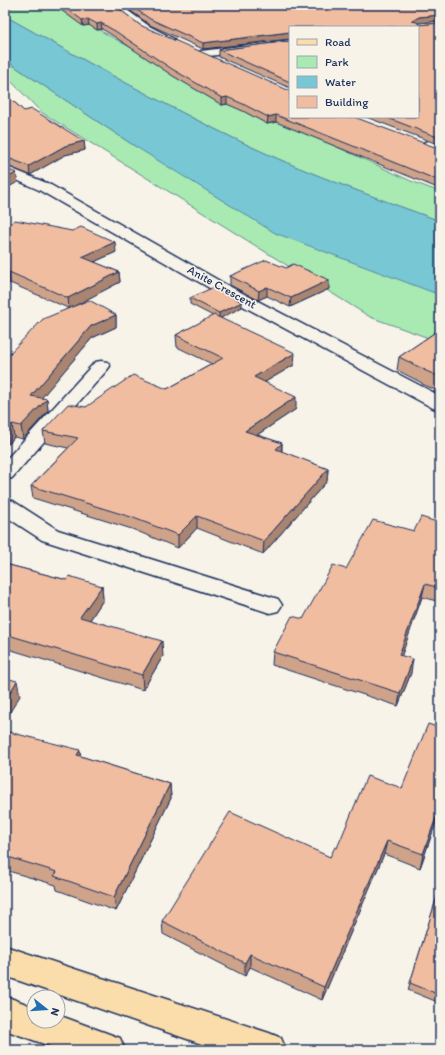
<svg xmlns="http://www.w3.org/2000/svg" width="445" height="1055" viewBox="0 0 445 1055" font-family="Itim,sans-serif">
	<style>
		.green { fill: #a9e9b2; stroke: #628c88 }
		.water { fill: #78c7d4; stroke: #538aa5 }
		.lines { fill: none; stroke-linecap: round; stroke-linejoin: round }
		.street-casing { stroke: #1b2f5e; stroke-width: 3 }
		.primary-casing { stroke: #1b2f5e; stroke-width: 3 }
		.street { fill: #f7f3e8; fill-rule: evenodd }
		.primary { fill: #faddab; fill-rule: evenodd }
		.wall { fill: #cea38a; stroke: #1b2f5e }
		.shaded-wall { fill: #a88471; stroke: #1b2f5e }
		.building { fill: #f0bda1; stroke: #1b2f5e }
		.labels { text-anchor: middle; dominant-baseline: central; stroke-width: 3; stroke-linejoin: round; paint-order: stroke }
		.far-street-label { font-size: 12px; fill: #1b2f5e; stroke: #f7f3e8 }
	</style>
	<rect width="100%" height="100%" fill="#f7f3e8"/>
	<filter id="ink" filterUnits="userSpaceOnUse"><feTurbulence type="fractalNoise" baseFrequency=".025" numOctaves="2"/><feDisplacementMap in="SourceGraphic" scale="8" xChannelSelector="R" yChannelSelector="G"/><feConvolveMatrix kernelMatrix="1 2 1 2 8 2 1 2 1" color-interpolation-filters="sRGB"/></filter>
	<g filter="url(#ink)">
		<!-- green -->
		<g class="green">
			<path d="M 5,5 L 54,5 L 175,72 L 411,181 L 440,192 L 440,221 C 377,198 314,176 254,148 C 169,108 87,62 5,16 Z"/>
			<polygon points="5,60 133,145 440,295 440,342 370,317 41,112 5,75"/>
		</g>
		<!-- water -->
		<path class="water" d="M 5,16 C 87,62 169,108 254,148 C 314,176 377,198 440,221 L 440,295 L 275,233 L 133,145 L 5,60 Z"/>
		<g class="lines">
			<!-- street casing -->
			<g class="street-casing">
				<g id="street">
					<path d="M 109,5 L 120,5 L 149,26 L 174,39 L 173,41 C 159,45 118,16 109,5 Z"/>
					<polygon points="290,40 290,46 201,57 196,54 201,51"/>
					<polygon points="440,137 440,146 428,150 422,146 423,143"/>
					<polygon points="5,166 49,184 225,284 440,396 440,410 433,408 213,290 39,190 5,175"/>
					<polygon points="101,361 107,362 110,366 107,370 12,478 5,480 5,461 95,362"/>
					<polygon points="5,499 13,501 58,530 278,599 282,605 278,611 270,613 42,540 5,516"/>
				</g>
			</g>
			<!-- primary casing -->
			<g class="primary-casing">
				<g id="primary">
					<polygon points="5,946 269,1033 281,1038 286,1050 219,1050 5,976"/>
					<polygon points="5,996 34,1007 34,1021 58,1021 58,1015 120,1038 125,1050 61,1050 5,1030"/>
				</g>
			</g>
			<!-- street -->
			<use href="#street" class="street"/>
			<!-- primary -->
			<use href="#primary" class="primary"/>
		</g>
		<!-- wall -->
		<g class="wall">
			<polygon points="54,5 114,5 140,25 290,117 440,149 440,189 276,122 267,124 243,111 227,104 222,105 173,76 115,37 102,29 97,30 89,25 83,26"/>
			<polygon points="123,5 440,5 440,21 417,23 419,25 440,23 440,145 366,117 418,117 290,27 290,39 203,49 150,25"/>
			<polygon points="290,41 290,88 219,57 219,50"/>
			<polygon points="5,94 24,111 84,141 85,150 65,155 30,175 5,165"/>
			<polygon points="5,228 116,252 94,262 119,272 120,282 77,304 116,315 116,327 92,338 41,398 47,399 48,411 23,439 14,437 9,444 5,444 5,358 68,308 10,283 5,288"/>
			<polygon points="230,276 329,289 290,307 267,296 258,300 230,285"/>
			<polygon points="190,298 242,307 220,318 294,365 265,382 296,409 257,435 282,443 282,452 328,469 327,481 263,554 197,528 178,548 132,529 33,498 31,486 68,448 45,443 43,431 86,407 167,389 212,364 177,347 176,335 213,316 190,304"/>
			<polygon points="440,329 440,392 422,384 422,383 397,370 399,357"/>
			<polygon points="440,523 440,602 422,597 401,656 411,673 398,706 272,665 273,652 303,619 346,569 414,531"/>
			<polygon points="5,564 67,580 102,586 103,600 90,620 163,656 143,690 5,648"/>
			<polygon points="440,728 440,811 420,868 384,854 322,1000 250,967 245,976 163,934 162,921 330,857 337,848 402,788"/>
			<polygon points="5,731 80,756 170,784 171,798 116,911 57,890 56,885 5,870"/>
			<polygon points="440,887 440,1003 408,990 410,983"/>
		</g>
		<!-- shaded-wall -->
		<g class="shaded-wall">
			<polygon points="440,15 440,21 418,23 412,27 412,21 419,17"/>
			<polygon points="88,19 89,25 83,26 82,20"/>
			<polygon points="101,23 102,29 97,30 97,24"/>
			<polygon points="290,32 290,39 203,49 203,43"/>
			<polygon points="227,97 227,104 222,105 222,98"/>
			<polygon points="276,115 276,122 267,124 268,117"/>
			<polygon points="84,141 85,150 65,155 30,175 29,166 65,146"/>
			<polygon points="16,173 18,182 5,189 5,179"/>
			<polygon points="115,242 116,252 83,267 82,257"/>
			<polygon points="9,272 10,283 5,288 5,276"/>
			<polygon points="119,272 120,282 69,309 68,298"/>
			<polygon points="329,280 329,289 290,307 291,298"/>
			<polygon points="267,287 267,296 258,300 259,291"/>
			<polygon points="242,302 242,307 219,319 219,313"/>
			<polygon points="116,315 116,327 92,338 33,408 31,396 91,326"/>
			<polygon points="295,353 294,365 253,389 254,377"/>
			<polygon points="296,397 296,409 245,443 245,431"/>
			<polygon points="47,399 48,411 23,439 21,426"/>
			<polygon points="12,424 14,437 9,444 7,431"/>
			<polygon points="282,443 281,455 276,449"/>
			<polygon points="328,469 327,481 263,554 264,541"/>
			<polygon points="197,516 197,528 178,548 178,535"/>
			<polygon points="425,584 422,597 397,669 399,655"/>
			<polygon points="102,586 103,600 82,632 80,617"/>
			<polygon points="162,641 163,656 143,690 142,675"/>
			<polygon points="413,659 411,673 398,706 400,693"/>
			<polygon points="17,681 20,696 5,720 5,701"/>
			<polygon points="80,750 82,765 77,755"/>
			<polygon points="170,784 171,798 116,911 114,897"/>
			<polygon points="440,806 440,811 420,868 423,854"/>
			<polygon points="387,841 384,854 322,1000 324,987"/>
			<polygon points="250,954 250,967 245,976 245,963"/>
		</g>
		<!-- building -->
		<g class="building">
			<polygon points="62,5 114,5 140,25 290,91 290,117 354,117 440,149 440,181 276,115 268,117 243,104 227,97 222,98 172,69 115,31 101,23 97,24 88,19 82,20"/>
			<polygon points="130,5 440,5 440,15 419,17 412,21 417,22 419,25 440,23 440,138 385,117 418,117 418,27 290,27 290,32 203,43 150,19"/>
			<polygon points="290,41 290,82 219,50"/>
			<polygon points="5,94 24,111 32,109 84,141 65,146 29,166 5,157"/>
			<polygon points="5,168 16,173 5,179"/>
			<polygon points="15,220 72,231 81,227 115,242 82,257 119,272 68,298 9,272 5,276 5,228"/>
			<polygon points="266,260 286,268 293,264 329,280 291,298 267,287 259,291 230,276"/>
			<polygon points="214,287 242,302 219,313 190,298"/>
			<polygon points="89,300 116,315 91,326 31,396 47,399 21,426 12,424 7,431 5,431 5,358 43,319"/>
			<polygon points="214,315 295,353 254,377 296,397 245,431 282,443 276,449 328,469 264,541 197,516 178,535 131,517 31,486 78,438 43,431 68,404 86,407 133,375 167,389 223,358 176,335"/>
			<polygon points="440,329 440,377 424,370 425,370 399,357"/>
			<polygon points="421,517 440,523 440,536 439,538 440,539 440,588 425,584 399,655 413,659 400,693 273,652 292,616 303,619 333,565 346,569 373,520 414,531"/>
			<polygon points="5,564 67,580 69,576 102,586 80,617 162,641 142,675 5,634"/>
			<polygon points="5,678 17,681 5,701"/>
			<polygon points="428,724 440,728 440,806 423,854 387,841 324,987 250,954 245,963 162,921 230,812 330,857 335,847 337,848 367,776 402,788"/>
			<polygon points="5,731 80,750 77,755 170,784 114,897 54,876 57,872 5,856"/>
			<polygon points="440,887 440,995 410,983"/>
		</g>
	</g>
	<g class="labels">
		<!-- far-street labels -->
		<g class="far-street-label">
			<text transform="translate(222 287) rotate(29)">Anite Crescent</text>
		</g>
	</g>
	<!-- margin -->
	<rect width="445" height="1055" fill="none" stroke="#f7f3e8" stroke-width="20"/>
	<rect x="10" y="10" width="425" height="1035" fill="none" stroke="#1b2f5e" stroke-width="1.5" filter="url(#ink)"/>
	<!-- legend -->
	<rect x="289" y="26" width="130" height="92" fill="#f7f3e8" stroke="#9fa5b1"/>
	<rect x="297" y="39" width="20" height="6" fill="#faddab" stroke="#9fa5b1"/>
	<text x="325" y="46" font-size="12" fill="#1b2f5e">Road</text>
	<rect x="297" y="56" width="20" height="12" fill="#a9e9b2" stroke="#9fa5b1"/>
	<text x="325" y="66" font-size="12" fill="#1b2f5e">Park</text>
	<rect x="297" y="76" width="20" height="12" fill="#78c7d4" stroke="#9fa5b1"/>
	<text x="325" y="86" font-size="12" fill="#1b2f5e">Water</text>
	<rect x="297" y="96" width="20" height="12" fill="#f0bda1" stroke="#9fa5b1"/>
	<text x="325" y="106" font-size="12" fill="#1b2f5e">Building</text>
	<!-- north arrow -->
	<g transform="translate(46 1009) rotate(107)"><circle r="19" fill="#f7f3e8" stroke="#9fa5b1"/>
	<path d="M0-3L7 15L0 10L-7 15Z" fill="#1f6fb2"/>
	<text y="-6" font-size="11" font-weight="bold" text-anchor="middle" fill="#1b2f5e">N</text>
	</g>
</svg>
